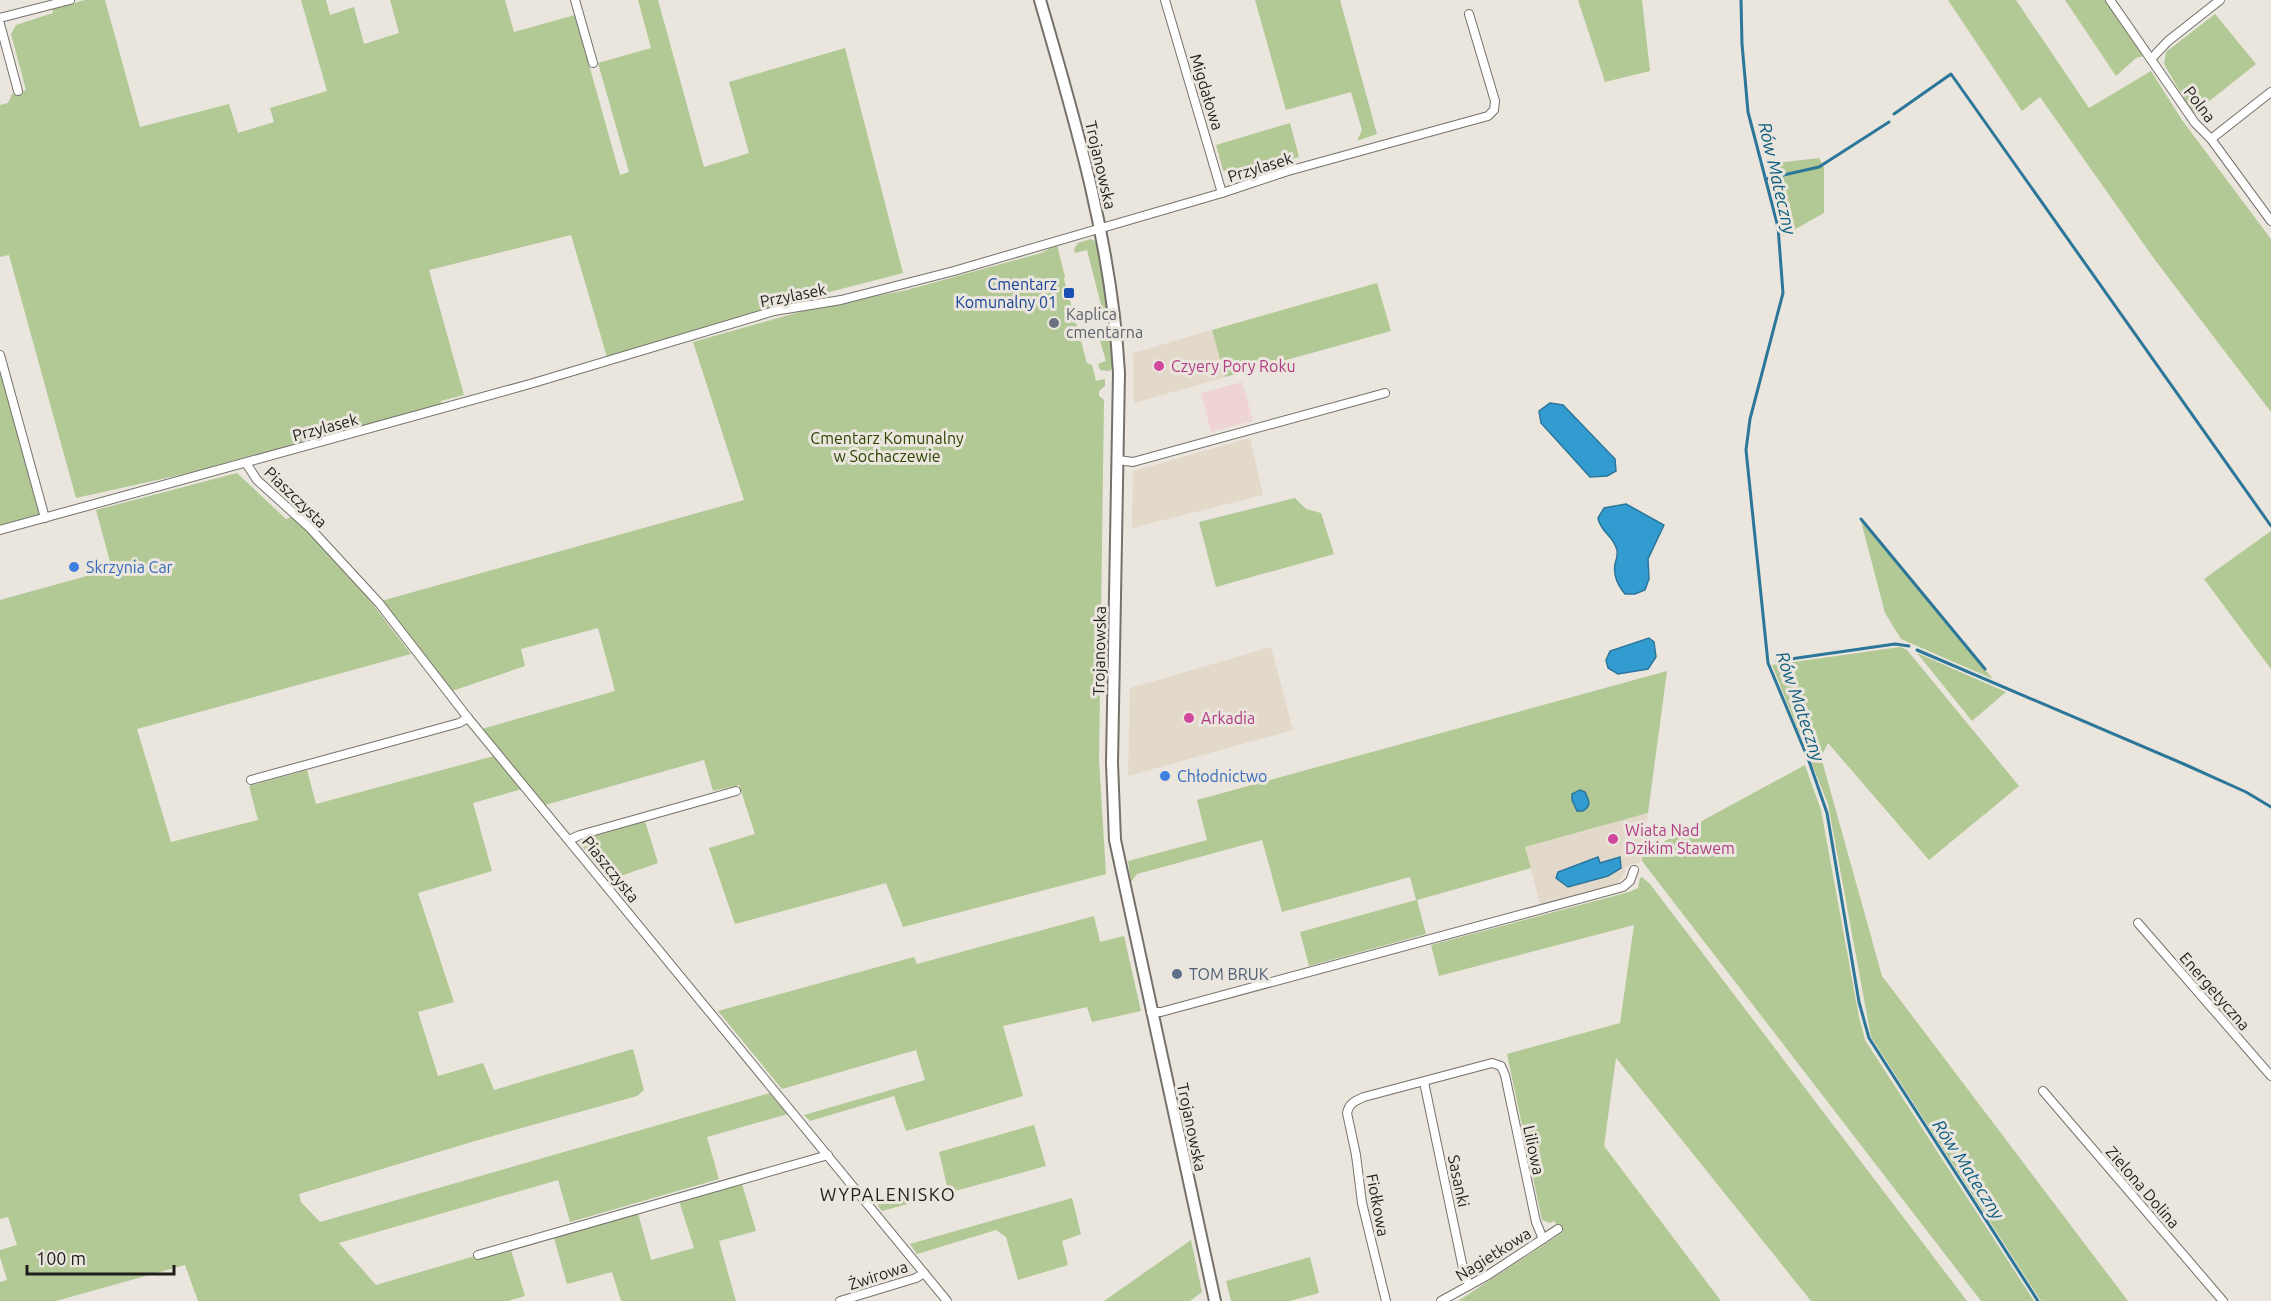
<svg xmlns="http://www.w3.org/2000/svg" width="2271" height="1301" viewBox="0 0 2271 1301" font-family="Ubuntu,sans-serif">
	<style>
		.built { fill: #e3d9cb }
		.industrial { fill: #efd4d4 }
		.green { fill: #b2c995 }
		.water { fill: #329cd1; stroke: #2c769a; stroke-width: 1.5 }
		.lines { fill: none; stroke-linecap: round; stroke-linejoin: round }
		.stream { stroke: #2c769a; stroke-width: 3 }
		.street-casing { stroke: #76716b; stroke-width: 10 }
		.secondary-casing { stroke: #76716b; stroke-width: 14 }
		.street { stroke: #fff; stroke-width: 8 }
		.secondary { stroke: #fff; stroke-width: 10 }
		.transit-dot { fill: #1a4fb4; stroke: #eae5dd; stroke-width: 2 }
		.worship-dot { fill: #6b7280; stroke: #eae5dd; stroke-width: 2 }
		.hotel-dot { fill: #d1479c; stroke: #eae5dd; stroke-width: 2 }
		.shop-dot { fill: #3f7fe0; stroke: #eae5dd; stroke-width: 2 }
		.service-dot { fill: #5c6f8a; stroke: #eae5dd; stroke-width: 2 }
		.labels { text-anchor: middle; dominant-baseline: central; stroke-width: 6; stroke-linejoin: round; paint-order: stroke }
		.street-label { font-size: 16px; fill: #1f1e1b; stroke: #eae5dd }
		.transit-label { font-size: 16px; fill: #164399; stroke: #eae5dd; text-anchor: end }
		.worship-label { font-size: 16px; fill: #5b616d; stroke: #eae5dd; text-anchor: start }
		.hotel-label { font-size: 16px; fill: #b23c85; stroke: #eae5dd; text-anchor: start }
		.park-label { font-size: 16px; fill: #2f4401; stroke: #eae5dd }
		.shop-label { font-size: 16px; fill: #366cbe; stroke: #eae5dd; text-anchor: start }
		.service-label { font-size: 16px; fill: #4e5e75; stroke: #eae5dd; text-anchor: start }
		.water-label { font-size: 18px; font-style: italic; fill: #0e5d81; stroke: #eae5dd }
		.neighbourhood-label { font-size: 18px; letter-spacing: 1.5px; fill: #1f1e1b; stroke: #eae5dd }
	</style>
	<rect width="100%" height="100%" fill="#eae5dd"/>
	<!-- built -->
	<g class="built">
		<polygon points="1212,330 1225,377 1134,403 1133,353"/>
		<polygon points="1250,438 1263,495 1132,528 1133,471"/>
		<polygon points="1271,647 1293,730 1128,776 1130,688"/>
		<polygon points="1648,813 1642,861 1625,867 1625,872 1618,883 1540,904 1525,847"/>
	</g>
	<!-- industrial -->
	<polygon class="industrial" points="1242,382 1253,421 1211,432 1201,393"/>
	<!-- green -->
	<g class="green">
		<polygon points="85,0 105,0 140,127 229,104 238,133 274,122 270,108 327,91 301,0 326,0 330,15 354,7 364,44 399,33 390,0 505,0 514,32 575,15 620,175 629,172 598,63 651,48 638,0 658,0 704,167 749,153 729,82 845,48 903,273 791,302 607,357 571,235 429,270 464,395 441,401 441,405 325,435 189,473 76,498 9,255 0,257 0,105 8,103 12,94 26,90 11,34 16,25 53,13 52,9"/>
		<polygon points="1255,0 1340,0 1377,134 1357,141 1362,130 1351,92 1286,110"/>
		<polygon points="1578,0 1642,0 1650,71 1605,82"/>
		<polygon points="1948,0 2016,0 2089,108 2151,71 2182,120 2271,239 2271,412 2155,260 2040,97 2022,111"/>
		<polygon points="2065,0 2106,0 2144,56 2136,58 2116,76"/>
		<polygon points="2215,14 2256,64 2193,114 2164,64 2166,52"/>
		<polygon points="1290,123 1299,157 1231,175 1223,170 1216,145"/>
		<polygon points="1819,158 1824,167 1824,213 1783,236 1768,164"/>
		<polygon points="1091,239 1095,241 1097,247 1100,246 1110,313 1107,317 1100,319 1096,313 1101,305 1087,250 1075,253 1074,249 1078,243"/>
		<polygon points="1057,245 1065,277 1064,279 1087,363 1092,365 1096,381 1105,379 1105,386 1099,391 1099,396 1104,400 1099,760 1106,874 903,927 886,883 735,924 709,848 755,834 739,785 713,791 704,760 545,805 482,729 615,691 598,628 521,649 525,666 452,691 381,601 744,500 693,342 814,308 907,290 1041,253"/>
		<polygon points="1377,283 1391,331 1225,377 1212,330"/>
		<polygon points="1099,328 1110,332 1113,337 1114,367 1109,371 1100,370 1098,364 1106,361 1098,334 1091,335 1093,330"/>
		<polygon points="0,369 40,516 0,527"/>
		<polygon points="237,473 286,519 294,516 357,584 411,654 137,729 171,842 258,820 249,786 307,770 316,804 494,756 522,789 473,803 492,871 418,893 454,1002 418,1012 438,1076 483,1063 494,1090 633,1049 644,1090 637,1096 475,1141 299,1194 301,1202 320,1222 770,1093 788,1114 707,1137 719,1179 570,1222 558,1180 339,1243 376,1285 475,1256 476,1260 511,1250 525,1296 508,1301 198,1301 185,1265 56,1301 0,1301 0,1282 7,1280 0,1257 0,1250 17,1245 8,1217 0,1219 0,600 112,569 96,510"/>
		<polygon points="1295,498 1306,509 1321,513 1334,554 1216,587 1199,522"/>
		<polygon points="1861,521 1993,679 1901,639 1885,613"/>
		<polygon points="2271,531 2271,669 2204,579"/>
		<polygon points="1900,647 1907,650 2019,786 1929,860 1828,743 1821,757 1882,976 2128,1301 2041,1301 1871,1037 1828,804 1772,665"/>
		<polygon points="1917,653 2006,692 1972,721"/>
		<polygon points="1667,671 1648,813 1525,847 1531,868 1417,900 1426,934 1309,966 1300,932 1416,900 1410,877 1282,912 1262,840 1137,874 1131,882 1128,861 1207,840 1197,800"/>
		<polygon points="1805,765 1821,810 1859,1017 1865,1040 2034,1301 1981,1301 1642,861 1643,853"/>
		<polygon points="645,821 658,863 609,880 581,845 585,839"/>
		<polygon points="1642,877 1650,884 1967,1301 1811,1301 1616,1058 1604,1146 1721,1301 1458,1301 1562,1233 1554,1221 1550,1223 1542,1220 1507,1054 1620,1023 1634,925 1439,976 1431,945 1629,892 1638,888 1640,878"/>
		<polygon points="1094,916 1100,942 1124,936 1141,1011 1092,1022 1087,1007 1003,1026 1023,1096 906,1131 894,1096 810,1121 804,1115 925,1080 916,1050 782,1089 718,1011 914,957 917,964"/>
		<polygon points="1034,1125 1046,1166 882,1211 877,1205 947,1186 939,1152"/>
		<polygon points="742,1184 756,1231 719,1241 736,1301 621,1301 612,1272 567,1284 554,1238 638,1213 651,1260 694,1248 679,1201"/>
		<polygon points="1072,1198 1081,1234 1062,1241 1068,1265 1018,1280 1006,1237 996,1230 917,1254 910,1244"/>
		<polygon points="1191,1240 1202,1292 1190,1301 1104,1301"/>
		<polygon points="1310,1257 1319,1293 1290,1301 1231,1301 1226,1281"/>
	</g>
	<!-- water -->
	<g class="water">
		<polygon points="1550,403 1563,405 1615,459 1616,471 1607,476 1590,477 1541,423 1539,411"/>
		<path d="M 1626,504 L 1664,525 L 1648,559 L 1649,579 L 1645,590 L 1635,594 L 1625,594 C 1618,585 1613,576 1615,564 C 1617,558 1618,555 1617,550 C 1613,535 1601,533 1598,518 L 1604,508 Z"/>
		<polygon points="1649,638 1654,642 1656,657 1648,669 1618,674 1608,668 1606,660 1610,651"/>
		<path d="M 1580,790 L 1585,792 C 1589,801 1592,805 1583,811 L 1577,811 L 1572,800 L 1572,794 Z"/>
		<polygon points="1598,857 1600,863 1620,857 1621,868 1608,876 1568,887 1556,878 1558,872"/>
	</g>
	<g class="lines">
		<!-- stream -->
		<g class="stream">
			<polyline points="1741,0 1742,44 1748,112 1778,227 1783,293 1750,419 1746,450 1768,663 1809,761 1827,813 1859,1002 1869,1038 2038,1301"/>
			<polyline points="1894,114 1951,74 2271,526"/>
			<polyline points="1766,179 1819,167 1889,122"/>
			<polyline points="1861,519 1985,669"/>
			<polyline points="1917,650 2186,765 2246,792 2271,807"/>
			<polyline points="1777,661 1895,644 1909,646"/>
		</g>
		<!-- street casing -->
		<g class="street-casing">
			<g id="street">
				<polyline points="575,0 593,63"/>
				<polyline points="1165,0 1222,193"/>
				<polyline points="2110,0 2195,123 2211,139 2271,221"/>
				<polyline points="0,18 70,0"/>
				<polyline points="0,24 18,91"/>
				<polyline points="2151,59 2168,41 2220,0"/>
				<polyline points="2211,139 2271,92"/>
				<polyline points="0,355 45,518"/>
				<polyline points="1118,460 1133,462 1385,393"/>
				<polyline points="246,463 257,480 310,528 379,603 468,718 947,1301"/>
				<polyline points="0,530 530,384 774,311 841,300 954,271 1222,193 1288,171 1488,116 1494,110 1495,101 1469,14"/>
				<polyline points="251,780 459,723 468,718"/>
				<polyline points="569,840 580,835 736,791"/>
				<polyline points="2138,923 2271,1076"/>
				<polyline points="1151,1012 1161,1012 1623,887 1630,881 1634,870"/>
				<polyline points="1424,1082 1464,1273 1469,1285"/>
				<polyline points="2043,1091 2223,1301"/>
				<polyline points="478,1255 828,1155"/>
				<polyline points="840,1301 916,1278 924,1273"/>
				<path d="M 1386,1301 L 1362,1203 L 1356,1155 L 1347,1113 C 1349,1103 1355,1101 1364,1097 L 1492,1063 L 1501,1066 L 1505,1075 L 1536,1222 L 1543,1239"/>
				<polyline points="1441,1301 1488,1275 1558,1229"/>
			</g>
		</g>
		<!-- secondary casing -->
		<g class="secondary-casing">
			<path id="secondary" d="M 1040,0 C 1076,123 1112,245 1119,373 L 1112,763 L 1115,840 L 1215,1301"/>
		</g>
		<!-- street -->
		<use href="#street" class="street"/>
		<!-- secondary -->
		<use href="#secondary" class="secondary"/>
	</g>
	<!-- markers -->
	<rect class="transit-dot" x="1063" y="287" width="12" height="12" rx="3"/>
	<circle class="worship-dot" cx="1054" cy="323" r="6"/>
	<g class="hotel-dot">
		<circle cx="1159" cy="366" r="6"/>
		<circle cx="1189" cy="718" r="6"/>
		<circle cx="1613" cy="839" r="6"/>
	</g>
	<g class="shop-dot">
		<circle cx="74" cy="567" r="6"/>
		<circle cx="1165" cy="776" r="6"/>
	</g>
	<circle class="service-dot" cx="1177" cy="974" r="6"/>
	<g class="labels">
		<!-- street labels -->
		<g class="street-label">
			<text transform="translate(1207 92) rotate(73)">Migdałowa</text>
			<text transform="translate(2200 104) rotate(53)">Polna</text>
			<text transform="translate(1101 165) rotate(77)">Trojanowska</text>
			<text transform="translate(1260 167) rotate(-17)">Przylasek</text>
			<text transform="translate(793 295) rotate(-11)">Przylasek</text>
			<text transform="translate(325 427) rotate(-15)">Przylasek</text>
			<text transform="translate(296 497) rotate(44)">Piaszczysta</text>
			<text transform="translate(1099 651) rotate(-89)">Trojanowska</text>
			<text transform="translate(611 869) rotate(51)">Piaszczysta</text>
			<text transform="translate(2215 991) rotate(49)">Energetyczna</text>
			<text transform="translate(1192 1127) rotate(78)">Trojanowska</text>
			<text transform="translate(1534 1150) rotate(78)">Liliowa</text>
			<text transform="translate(1459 1181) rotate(78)">Sasanki</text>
			<text transform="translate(2143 1187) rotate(49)">Zielona Dolina</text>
			<text transform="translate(1378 1205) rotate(79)">Fiołkowa</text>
			<text transform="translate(1493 1254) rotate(-32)">Nagietkowa</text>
			<text transform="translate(878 1275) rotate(-18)">Żwirowa</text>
		</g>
		<!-- transit labels -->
		<g class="transit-label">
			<text x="1057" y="284">Cmentarz<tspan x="1057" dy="18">Komunalny 01</tspan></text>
		</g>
		<!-- worship labels -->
		<g class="worship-label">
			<text x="1066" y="314">Kaplica<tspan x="1066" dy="18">cmentarna</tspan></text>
		</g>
		<!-- hotel labels -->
		<g class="hotel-label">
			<text x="1171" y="366">Czyery Pory Roku</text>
			<text x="1201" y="718">Arkadia</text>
			<text x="1625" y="830">Wiata Nad<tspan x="1625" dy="18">Dzikim Stawem</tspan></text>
		</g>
		<!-- park labels -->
		<g class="park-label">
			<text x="887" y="438">Cmentarz Komunalny<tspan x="887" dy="18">w Sochaczewie</tspan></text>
		</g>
		<!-- shop labels -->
		<g class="shop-label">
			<text x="86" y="567">Skrzynia Car</text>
			<text x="1177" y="776">Chłodnictwo</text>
		</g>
		<!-- service labels -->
		<g class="service-label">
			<text x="1189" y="974">TOM BRUK</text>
		</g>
		<!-- water labels -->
		<g class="water-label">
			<text transform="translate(1778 178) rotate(77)">Rów Mateczny</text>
			<text transform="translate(1801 706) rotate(71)">Rów Mateczny</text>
			<text transform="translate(1969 1169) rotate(57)">Rów Mateczny</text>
		</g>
		<!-- neighbourhood labels -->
		<g class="neighbourhood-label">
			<text x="888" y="1194">WYPALENISKO</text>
		</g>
	</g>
	<!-- scale -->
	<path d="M27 1265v9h147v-9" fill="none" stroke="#1f1e1b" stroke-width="3"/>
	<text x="36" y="1265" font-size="18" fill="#1f1e1b" stroke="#eae5dd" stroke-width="4.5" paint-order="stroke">100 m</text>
</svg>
